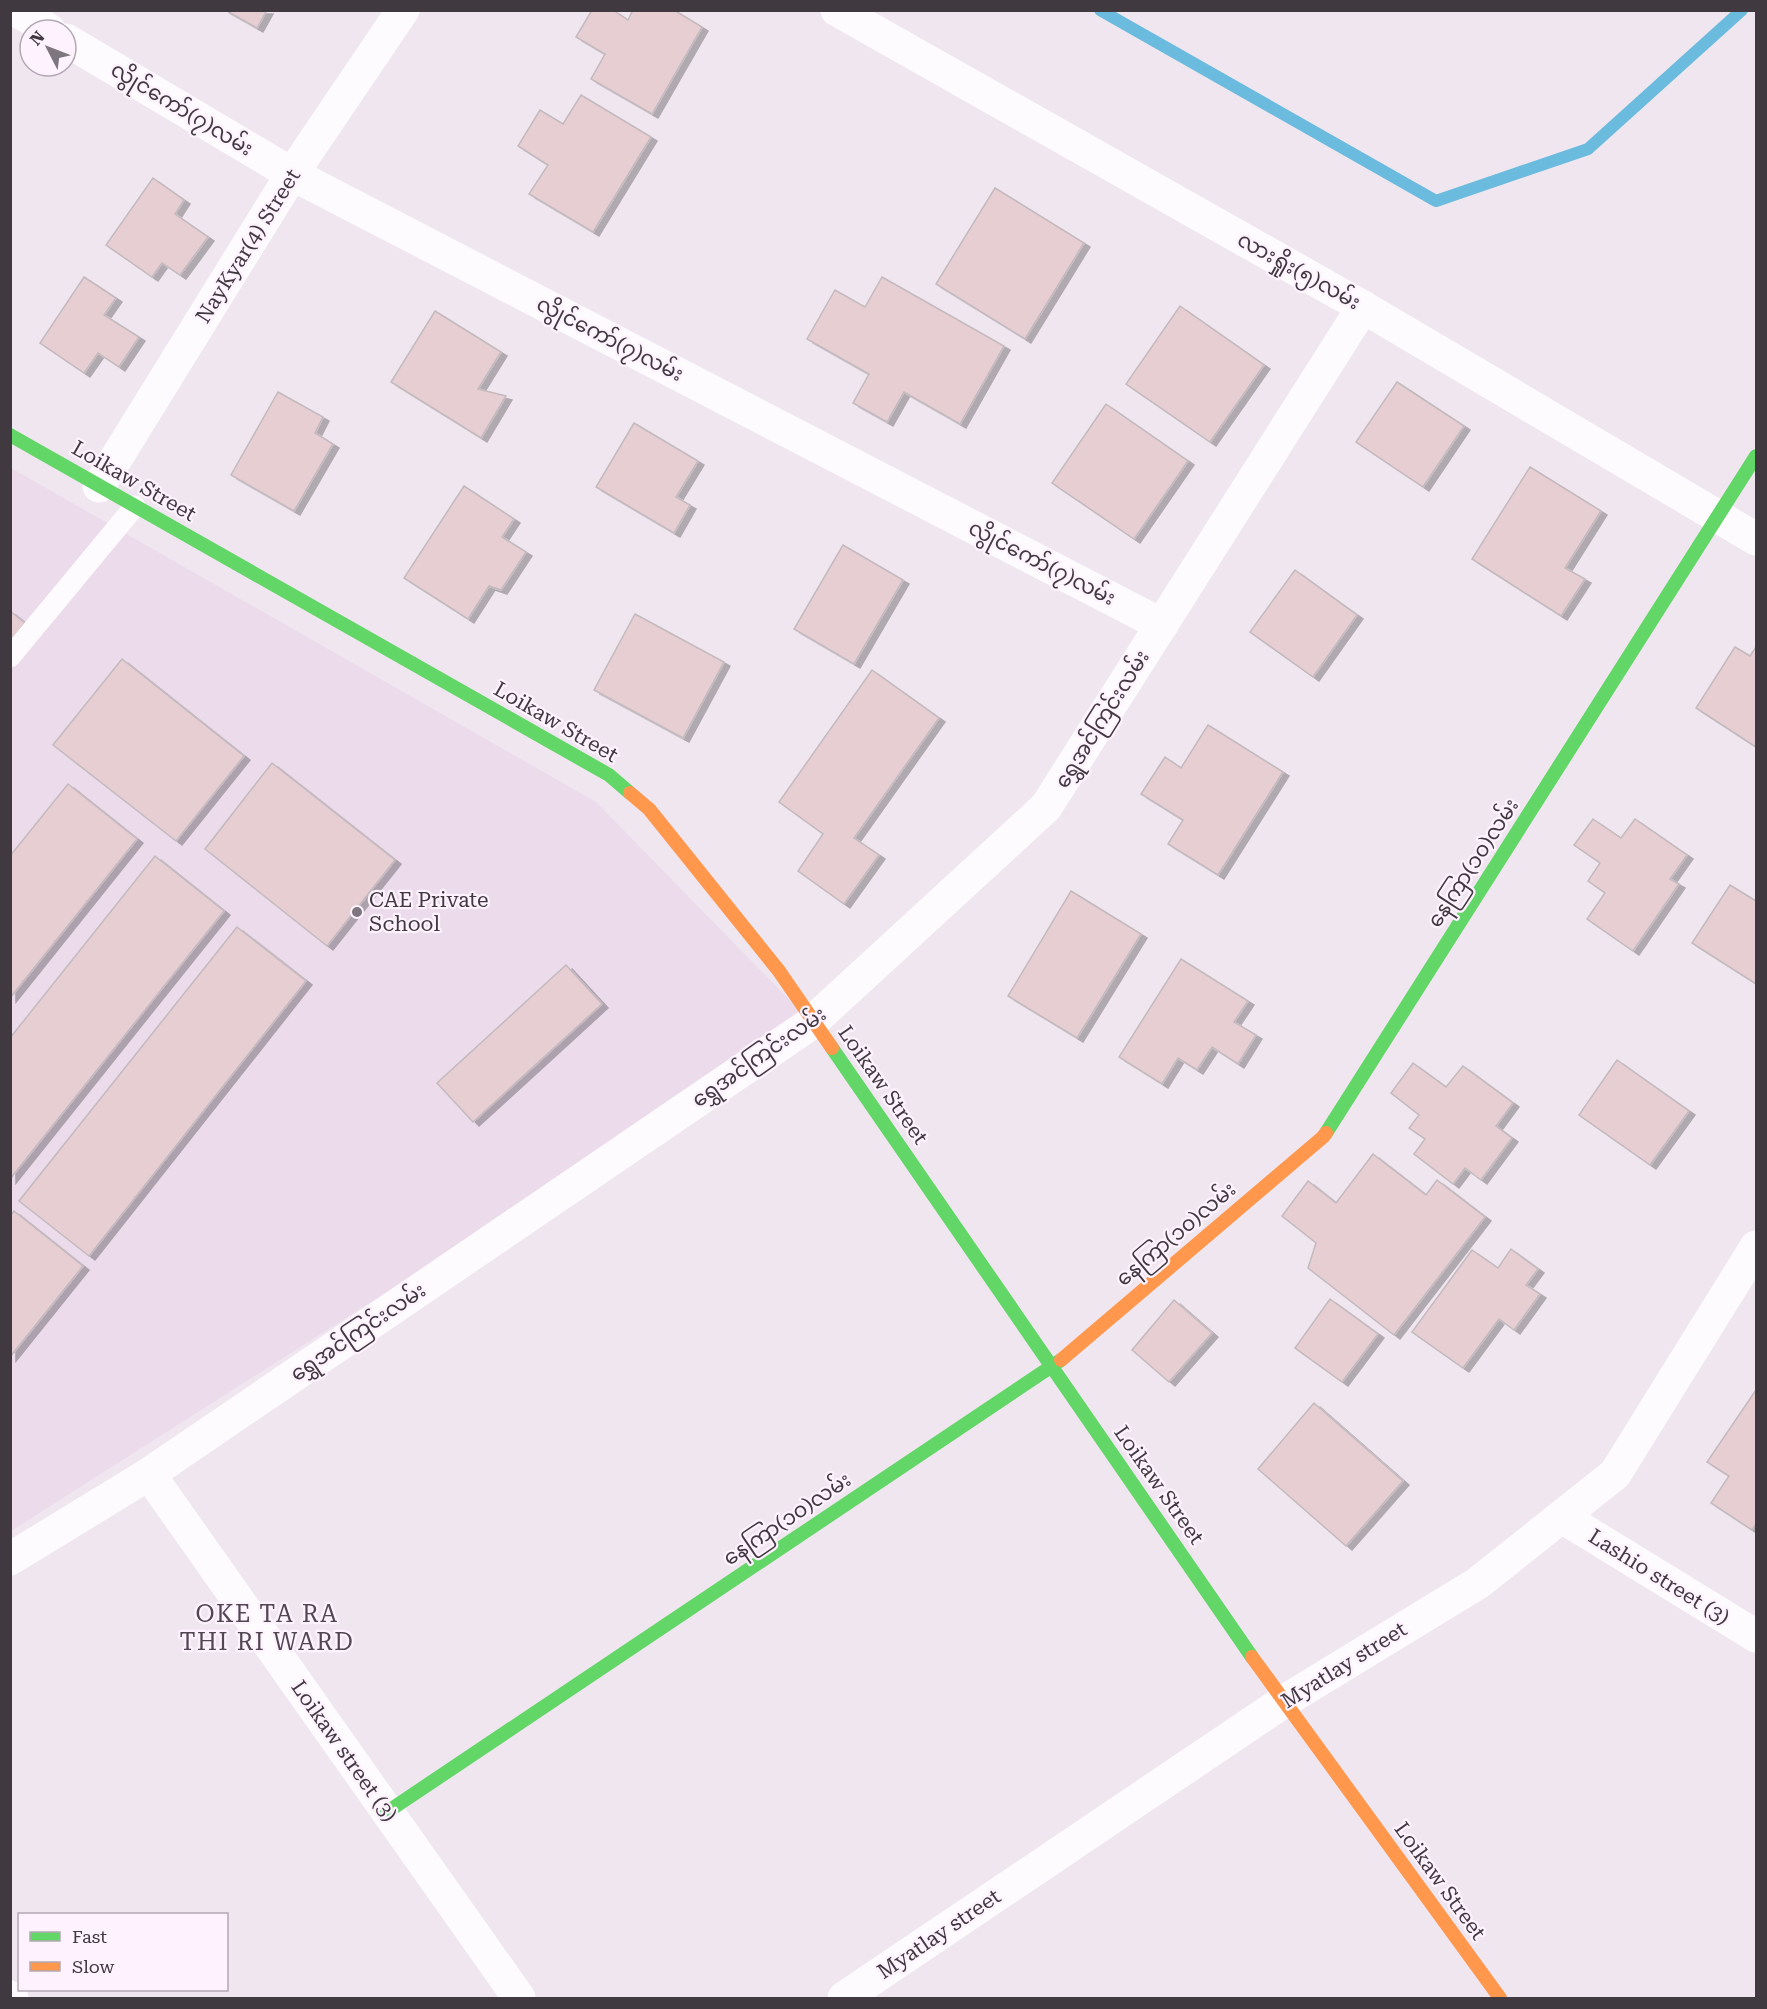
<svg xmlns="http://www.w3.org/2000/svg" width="1767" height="2009" viewBox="0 0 1767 2009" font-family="'Roboto Serif','Noto Sans Myanmar',serif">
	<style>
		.built { fill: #ebdbeb }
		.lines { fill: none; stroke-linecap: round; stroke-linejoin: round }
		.stream { stroke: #6abbdd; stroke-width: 12 }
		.building { fill: #e6ced3; stroke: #c3babe; stroke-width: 1.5; filter: url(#shadow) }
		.lane { stroke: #fdfbfd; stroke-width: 21 }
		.street { stroke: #fdfbfd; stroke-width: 33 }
		.fast { stroke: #63d668; stroke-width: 14 }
		.slow { stroke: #ff974d; stroke-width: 14 }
		.poi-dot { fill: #7e767e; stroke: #fef2fe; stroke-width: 2 }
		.labels { text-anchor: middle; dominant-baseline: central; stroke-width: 4.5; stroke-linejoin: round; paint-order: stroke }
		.street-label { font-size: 21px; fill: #403a40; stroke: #fef2fe }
		.poi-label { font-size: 21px; fill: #403a40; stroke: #fef2fe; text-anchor: start }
		.quarter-label { font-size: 24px; letter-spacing: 1.5px; fill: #524652; stroke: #fef2fe }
	</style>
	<defs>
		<filter id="shadow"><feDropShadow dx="6" dy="4" stdDeviation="0" flood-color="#0004"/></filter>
	</defs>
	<rect width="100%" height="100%" fill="#f0e6f0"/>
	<!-- built -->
	<polygon class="built" points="11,468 596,802 811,1022 11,1531"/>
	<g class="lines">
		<!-- stream -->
		<polyline class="stream" points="1100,10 1436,201 1588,149 1742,10"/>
	</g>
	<!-- building -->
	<g class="building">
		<polygon points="225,10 267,10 257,28"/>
		<polygon points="592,10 613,10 628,20 633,10 674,10 702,27 652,114 591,79 605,54 576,37"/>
		<polygon points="581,95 651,137 593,232 529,194 548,165 518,146 540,110 563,124"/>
		<polygon points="153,178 184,200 175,214 208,237 180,275 162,263 152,277 106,245"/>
		<polygon points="995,188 1084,243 1025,339 936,284"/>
		<polygon points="84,277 116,298 104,315 139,337 119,367 98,353 84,373 40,343"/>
		<polygon points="882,277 1004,346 960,424 904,392 887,422 853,403 869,374 807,339 835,290 865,307"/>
		<polygon points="1180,306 1264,365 1210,442 1126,384"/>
		<polygon points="435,311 501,352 478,389 506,396 481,438 391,382"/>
		<polygon points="1397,382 1464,426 1423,487 1356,442"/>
		<polygon points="278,392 323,417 315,433 333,444 294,511 231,475"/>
		<polygon points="1106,404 1188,461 1134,539 1052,483"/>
		<polygon points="634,423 698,461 676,497 690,505 674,533 596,487"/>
		<polygon points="1530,467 1601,511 1565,568 1585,579 1561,616 1472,559"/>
		<polygon points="464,486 514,519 502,537 526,552 501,590 489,586 468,619 404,578"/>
		<polygon points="843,545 903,580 854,664 794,629"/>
		<polygon points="1295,570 1357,615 1313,677 1250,632"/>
		<polygon points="10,611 25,623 10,642"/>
		<polygon points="635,614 724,662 683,738 594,690"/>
		<polygon points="1735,647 1750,656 1756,647 1756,747 1696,708"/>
		<polygon points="122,659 244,756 176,841 53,745"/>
		<polygon points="872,670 939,718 854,838 879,855 844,904 798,871 823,834 779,802"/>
		<polygon points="1208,725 1283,772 1218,875 1168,844 1183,820 1141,794 1165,757 1181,768"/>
		<polygon points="272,763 395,860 327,946 205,849"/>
		<polygon points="68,784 137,839 10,998 10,856"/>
		<polygon points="1593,819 1621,838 1635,819 1687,855 1670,879 1679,884 1633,951 1587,919 1605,893 1588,881 1600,863 1574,845"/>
		<polygon points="155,856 224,911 10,1179 10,1038"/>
		<polygon points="1730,885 1756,901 1756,984 1692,943"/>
		<polygon points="1071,891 1141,934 1077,1038 1008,996"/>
		<polygon points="237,927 306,981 89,1256 19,1201"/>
		<polygon points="1181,959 1248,1001 1234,1022 1256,1035 1238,1064 1212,1047 1197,1070 1178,1058 1162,1084 1119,1057"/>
		<polygon points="566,965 602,1004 473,1122 437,1083"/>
		<polygon points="1617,1060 1689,1111 1650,1165 1579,1115"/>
		<polygon points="1413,1063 1446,1087 1463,1066 1513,1103 1496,1126 1512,1138 1481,1180 1465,1168 1453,1184 1414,1154 1425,1139 1409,1128 1419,1115 1391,1093"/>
		<polygon points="1373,1154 1426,1195 1437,1180 1485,1217 1394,1335 1308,1268 1316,1243 1282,1216 1308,1181 1336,1203"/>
		<polygon points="14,1211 83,1266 10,1357 10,1216"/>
		<polygon points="1511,1249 1538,1269 1526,1285 1540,1294 1514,1330 1499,1319 1463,1368 1412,1332 1472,1250 1498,1268"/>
		<polygon points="1330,1299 1378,1334 1342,1382 1295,1348"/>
		<polygon points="1174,1300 1212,1333 1169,1382 1132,1350"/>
		<polygon points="1756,1390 1756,1524 1752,1530 1711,1503 1729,1476 1707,1462"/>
		<polygon points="1314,1403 1403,1481 1346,1546 1258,1469"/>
	</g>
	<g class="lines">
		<!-- lane -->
		<polyline class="lane" points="10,657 135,506"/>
		<!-- street -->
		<g class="street">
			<polyline points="16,10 49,30"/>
			<polyline points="837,10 1363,307 1756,539"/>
			<polyline points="66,40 292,174 1162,625"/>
			<polyline points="99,486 292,174 403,10"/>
			<polyline points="149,1474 519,1998"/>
			<polyline points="1562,1517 1756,1636"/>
			<polyline points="10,1559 149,1474 810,1024 1046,807 1363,307"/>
			<polyline points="10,1997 12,1998"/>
			<polyline points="844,1998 1283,1702 1478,1583 1615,1474 1756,1247"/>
		</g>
		<!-- fast -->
		<g class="fast">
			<polyline points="10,435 609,775 630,793"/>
			<polyline points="832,1048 1252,1657"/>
			<polyline points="1326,1133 1756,456"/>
			<polyline points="387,1812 1061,1360"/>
		</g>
		<!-- slow -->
		<g class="slow">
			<polyline points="630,793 649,809 779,971 832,1048"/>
			<polyline points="1061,1360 1323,1137 1326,1133"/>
			<polyline points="1252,1657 1500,1998"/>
		</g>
	</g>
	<!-- markers -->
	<circle class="poi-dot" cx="357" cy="912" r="6"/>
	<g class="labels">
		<!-- street labels -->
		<g class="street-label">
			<text transform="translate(182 109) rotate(31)">လွိုင်ကော်(၇)လမ်း</text>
			<text transform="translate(248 246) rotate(-58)">NayKyar(4) Street</text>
			<text transform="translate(1299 271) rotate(29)">လားရှိုး(၅)လမ်း</text>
			<text transform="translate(610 339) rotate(27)">လွိုင်ကော်(၇)လမ်း</text>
			<text transform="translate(134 481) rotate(30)">Loikaw Street</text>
			<text transform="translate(1042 563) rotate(27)">လွိုင်ကော်(၇)လမ်း</text>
			<text transform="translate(1102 719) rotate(-58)">ရွှေအင်ကြင်းလမ်း</text>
			<text transform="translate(556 722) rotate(30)">Loikaw Street</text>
			<text transform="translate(1473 863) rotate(-57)">နေကြာ(၁၀)လမ်း</text>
			<text transform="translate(759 1057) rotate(-35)">ရွှေအင်ကြင်းလမ်း</text>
			<text transform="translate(883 1085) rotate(55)">Loikaw Street</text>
			<text transform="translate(1176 1234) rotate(-40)">နေကြာ(၁၀)လမ်း</text>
			<text transform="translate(358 1332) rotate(-34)">ရွှေအင်ကြင်းလမ်း</text>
			<text transform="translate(1159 1485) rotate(55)">Loikaw Street</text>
			<text transform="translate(787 1519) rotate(-34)">နေကြာ(၁၀)လမ်း</text>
			<text transform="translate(1659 1577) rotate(32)">Lashio street (3)</text>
			<text transform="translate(1344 1665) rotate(-32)">Myatlay street</text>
			<text transform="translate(344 1751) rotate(55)">Loikaw street (3)</text>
			<text transform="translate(1440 1881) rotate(54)">Loikaw Street</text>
			<text transform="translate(939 1934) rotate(-34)">Myatlay street</text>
		</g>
		<!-- poi labels -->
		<g class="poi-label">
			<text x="369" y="900">CAE Private<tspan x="369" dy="24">School</tspan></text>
		</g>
		<!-- quarter labels -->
		<g class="quarter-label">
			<text x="267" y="1614">OKE TA RA<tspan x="267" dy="28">THI RI WARD</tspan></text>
		</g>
	</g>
	<!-- border -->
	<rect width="1767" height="2009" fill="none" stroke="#403a40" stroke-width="24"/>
	<!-- legend -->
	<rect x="18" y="1913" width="210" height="78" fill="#fef2fe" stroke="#b2a8b2" stroke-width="1.5"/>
	<rect x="30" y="1932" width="30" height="9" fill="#63d668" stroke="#b2a8b2" stroke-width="1.5"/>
	<text x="72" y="1943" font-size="18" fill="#403a40">Fast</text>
	<rect x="30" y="1962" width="30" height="9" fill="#ff974d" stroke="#b2a8b2" stroke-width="1.5"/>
	<text x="72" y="1973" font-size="18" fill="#403a40">Slow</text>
	<!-- north arrow -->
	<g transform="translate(48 48) rotate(312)"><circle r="28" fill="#fef2fe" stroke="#b2a8b2" stroke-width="1.5"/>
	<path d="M0-4.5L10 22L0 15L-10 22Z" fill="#7e767e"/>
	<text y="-9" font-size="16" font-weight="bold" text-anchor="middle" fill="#403a40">N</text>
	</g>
</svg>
